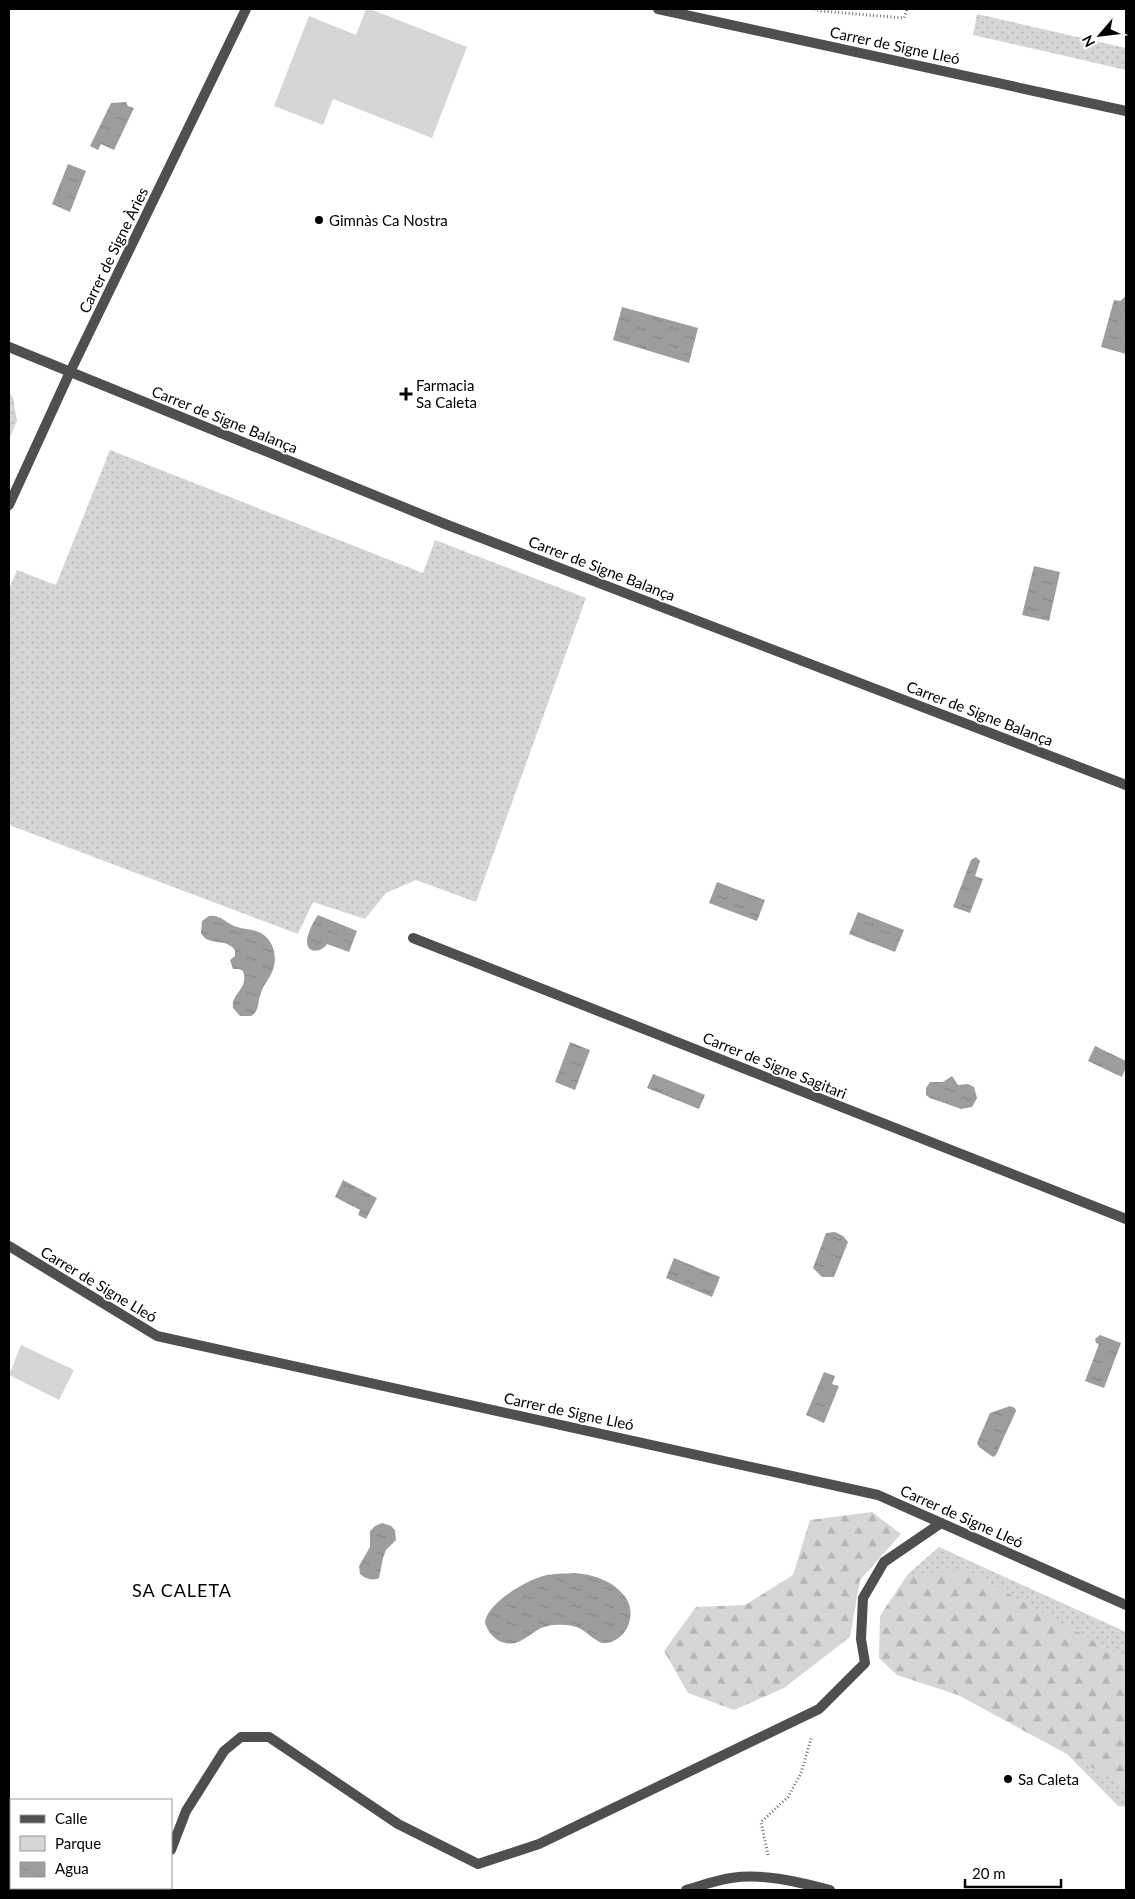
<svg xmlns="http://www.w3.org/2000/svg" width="1135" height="1899" viewBox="0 0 1135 1899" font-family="Lato,sans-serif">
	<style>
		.grass { fill: url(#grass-dots) }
		.forest { fill: url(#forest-firs) }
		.green { fill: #d6d6d6 }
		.water { fill: url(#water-ripples) }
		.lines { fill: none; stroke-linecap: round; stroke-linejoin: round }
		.path { stroke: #717171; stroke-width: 3; stroke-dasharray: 1 2.5; stroke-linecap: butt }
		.lane { stroke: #4f4f4f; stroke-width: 10 }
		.street { stroke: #4f4f4f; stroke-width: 10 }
		.poi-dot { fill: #000; stroke: #fff; stroke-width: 2 }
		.labels { text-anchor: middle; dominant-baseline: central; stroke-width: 4; stroke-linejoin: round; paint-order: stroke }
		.street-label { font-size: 15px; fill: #000; stroke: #fff }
		.poi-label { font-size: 15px; fill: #000; stroke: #fff; text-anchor: start }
		.quarter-label { font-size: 18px; letter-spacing: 1px; fill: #000; stroke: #fff }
	</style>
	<defs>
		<pattern id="grass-dots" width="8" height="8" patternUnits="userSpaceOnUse" patternTransform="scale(1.25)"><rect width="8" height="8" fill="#d6d6d6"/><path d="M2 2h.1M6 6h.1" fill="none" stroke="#b6b6b6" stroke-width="1.8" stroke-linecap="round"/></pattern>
		<pattern id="forest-firs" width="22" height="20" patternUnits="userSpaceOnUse" patternTransform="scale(1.25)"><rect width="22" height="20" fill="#d6d6d6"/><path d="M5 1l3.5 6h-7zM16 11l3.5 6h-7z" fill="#b6b6b6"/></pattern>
		<pattern id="water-ripples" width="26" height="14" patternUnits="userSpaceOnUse" patternTransform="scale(1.25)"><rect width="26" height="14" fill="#9d9d9d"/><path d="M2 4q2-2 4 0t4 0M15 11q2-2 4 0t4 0" fill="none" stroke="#858585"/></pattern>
	</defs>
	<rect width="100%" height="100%" fill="#fff"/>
	<!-- grass -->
	<g class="grass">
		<polygon points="977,14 1126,48 1126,70 973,35"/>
		<polygon points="9,393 13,397 17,421 9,439"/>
		<polygon points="110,450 423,573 435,540 586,598 476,902 416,880 386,893 365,919 313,902 298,934 9,825 9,589 17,570 56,585"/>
		<polygon points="939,1547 1126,1632 1126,1661 1103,1646 908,1574"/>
		<polygon points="1066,1753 1126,1786 1126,1807 1118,1806"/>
	</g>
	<!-- forest -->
	<g class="forest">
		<polygon points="872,1512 901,1534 860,1580 850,1637 784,1688 734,1710 688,1693 664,1651 696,1607 745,1605 793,1575 810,1520"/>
		<polygon points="968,1571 1103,1646 1126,1661 1126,1786 958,1695 897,1675 879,1658 880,1616 908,1574"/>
	</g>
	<!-- green -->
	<g class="green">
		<polygon points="366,9 370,9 467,47 432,138 333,99 323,125 274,106 309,16 356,35"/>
		<polygon points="21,1345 74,1370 59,1400 9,1375"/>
	</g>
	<!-- water -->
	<g class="water">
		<polygon points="126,102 128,106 134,108 114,150 101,144 98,150 90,146 111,103"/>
		<polygon points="68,164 86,171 70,212 52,204"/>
		<polygon points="1126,296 1126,354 1101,347 1114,300 1120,301"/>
		<polygon points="622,307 698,328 689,363 613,340"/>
		<polygon points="1034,566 1060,572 1049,621 1022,615"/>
		<polygon points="976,857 980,861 975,876 983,879 970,913 953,907 971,860"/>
		<polygon points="717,882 765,900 757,921 709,903"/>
		<polygon points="858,912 904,930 895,952 849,934"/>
		<path d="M 318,915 L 357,931 L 349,952 L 327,944 C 322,952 307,955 307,941 C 307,934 314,920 318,915 Z"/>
		<path d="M 209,916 C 221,914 226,924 237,927 C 243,929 249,929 256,931 C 273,936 279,957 272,972 C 269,980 263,985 261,993 C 257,1002 260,1011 251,1016 L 240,1016 L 233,1008 C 231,992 249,990 243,971 L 239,969 L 233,969 L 230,960 L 235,956 L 235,950 C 225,937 208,947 201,933 L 202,921 Z"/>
		<polygon points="570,1042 590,1050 575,1090 555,1082"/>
		<polygon points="1095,1046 1126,1061 1126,1067 1122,1077 1088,1061"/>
		<polygon points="653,1074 705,1095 699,1109 647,1088"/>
		<polygon points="952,1076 958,1085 968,1084 974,1087 977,1098 972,1107 961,1109 930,1098 926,1095 926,1088 930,1082 943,1082"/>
		<polygon points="343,1180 377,1198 366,1219 358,1215 360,1210 335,1197"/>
		<polygon points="835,1232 843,1236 848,1242 834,1277 822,1277 813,1268 826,1233"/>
		<polygon points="674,1258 720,1277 712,1297 666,1278"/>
		<polygon points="1100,1335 1121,1343 1104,1388 1085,1381 1099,1344 1096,1343 1095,1339"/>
		<polygon points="824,1372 835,1376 832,1384 839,1386 824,1423 806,1415"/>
		<polygon points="1010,1406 1015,1408 1016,1411 996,1455 993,1457 979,1447 977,1443 990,1413"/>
		<path d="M 382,1523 L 391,1526 L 395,1530 L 396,1540 L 386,1550 L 383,1558 L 379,1578 C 373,1581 365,1579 360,1574 L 359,1566 L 370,1547 L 370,1531 L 375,1526 Z"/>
		<path d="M 575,1573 C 595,1575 614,1581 626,1598 C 638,1616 625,1644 602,1643 C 586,1636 585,1626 565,1625 C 557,1624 548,1625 541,1628 C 533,1632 526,1639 518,1642 C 503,1648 488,1636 485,1622 C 488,1603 525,1581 543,1576 C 553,1573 564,1574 575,1573 Z"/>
	</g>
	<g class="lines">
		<!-- path -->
		<g class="path">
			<polyline points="814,9 821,11 904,18 907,9"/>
			<polyline points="768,1855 761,1822 788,1797 801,1773 812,1736"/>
		</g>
		<!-- lane -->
		<g class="lane">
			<polyline points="171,1850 186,1811 224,1751 241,1737 269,1737 398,1824 478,1864 539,1844 819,1709 865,1663 861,1639 863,1598 884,1562 941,1523"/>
			<polyline points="159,1890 160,1888"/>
		</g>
		<!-- street -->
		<g class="street">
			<polyline points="658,9 1126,111"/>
			<polyline points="9,347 445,524 1126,785"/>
			<polyline points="9,505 70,372 246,9"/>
			<polyline points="413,938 1126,1219"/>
			<polyline points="9,1246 157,1336 878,1495 1126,1605"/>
			<path d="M 686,1890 C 701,1886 716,1880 731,1878 C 765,1873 798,1882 830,1890"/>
		</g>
	</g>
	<!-- markers -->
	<g class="poi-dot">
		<circle cx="319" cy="220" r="5"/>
		<path d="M403.5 386.5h5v5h5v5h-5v5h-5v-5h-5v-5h5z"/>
		<circle cx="1008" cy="1779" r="5"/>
	</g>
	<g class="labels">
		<!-- street labels -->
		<g class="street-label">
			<text transform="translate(895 45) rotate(12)">Carrer de Signe Lleó</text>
			<text transform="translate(113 250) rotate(-64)">Carrer de Signe Àries</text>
			<text transform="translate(225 419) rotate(22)">Carrer de Signe Balança</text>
			<text transform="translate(602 568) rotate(21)">Carrer de Signe Balança</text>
			<text transform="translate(980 713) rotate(21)">Carrer de Signe Balança</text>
			<text transform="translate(775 1065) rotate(22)">Carrer de Signe Sagitari</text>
			<text transform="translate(99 1284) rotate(31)">Carrer de Signe Lleó</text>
			<text transform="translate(569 1411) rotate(12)">Carrer de Signe Lleó</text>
			<text transform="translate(962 1516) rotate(24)">Carrer de Signe Lleó</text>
		</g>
		<!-- poi labels -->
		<g class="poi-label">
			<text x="329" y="220">Gimnàs Ca Nostra</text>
			<text x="416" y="385">Farmacia<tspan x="416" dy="17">Sa Caleta</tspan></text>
			<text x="1018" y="1779">Sa Caleta</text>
		</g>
		<!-- quarter labels -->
		<g class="quarter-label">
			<text x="182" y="1590">SA CALETA</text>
		</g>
	</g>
	<!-- border -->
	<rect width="1135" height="1899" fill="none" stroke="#000000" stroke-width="20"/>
	<!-- legend -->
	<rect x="10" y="1799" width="162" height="90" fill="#ffffff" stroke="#999999"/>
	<rect x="20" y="1815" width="25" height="8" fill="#4f4f4f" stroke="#999999"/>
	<text x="55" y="1824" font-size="15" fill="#000000">Calle</text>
	<rect x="20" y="1836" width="25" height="15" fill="#d6d6d6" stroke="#999999"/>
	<text x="55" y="1849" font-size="15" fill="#000000">Parque</text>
	<rect x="20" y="1862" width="25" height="15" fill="url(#water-ripples)" stroke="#999999"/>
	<text x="55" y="1874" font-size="15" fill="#000000">Agua</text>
	<!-- north arrow -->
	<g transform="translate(1100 35) rotate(242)" stroke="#ffffff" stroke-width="4" paint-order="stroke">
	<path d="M0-4L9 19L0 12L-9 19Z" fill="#000000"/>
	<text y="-8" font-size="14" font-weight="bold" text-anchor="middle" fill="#000000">N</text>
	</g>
	<!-- scale -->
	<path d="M965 1879v8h96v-8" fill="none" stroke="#000000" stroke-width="2.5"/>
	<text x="972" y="1879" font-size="15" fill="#000000" stroke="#ffffff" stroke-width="4" paint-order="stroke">20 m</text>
</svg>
